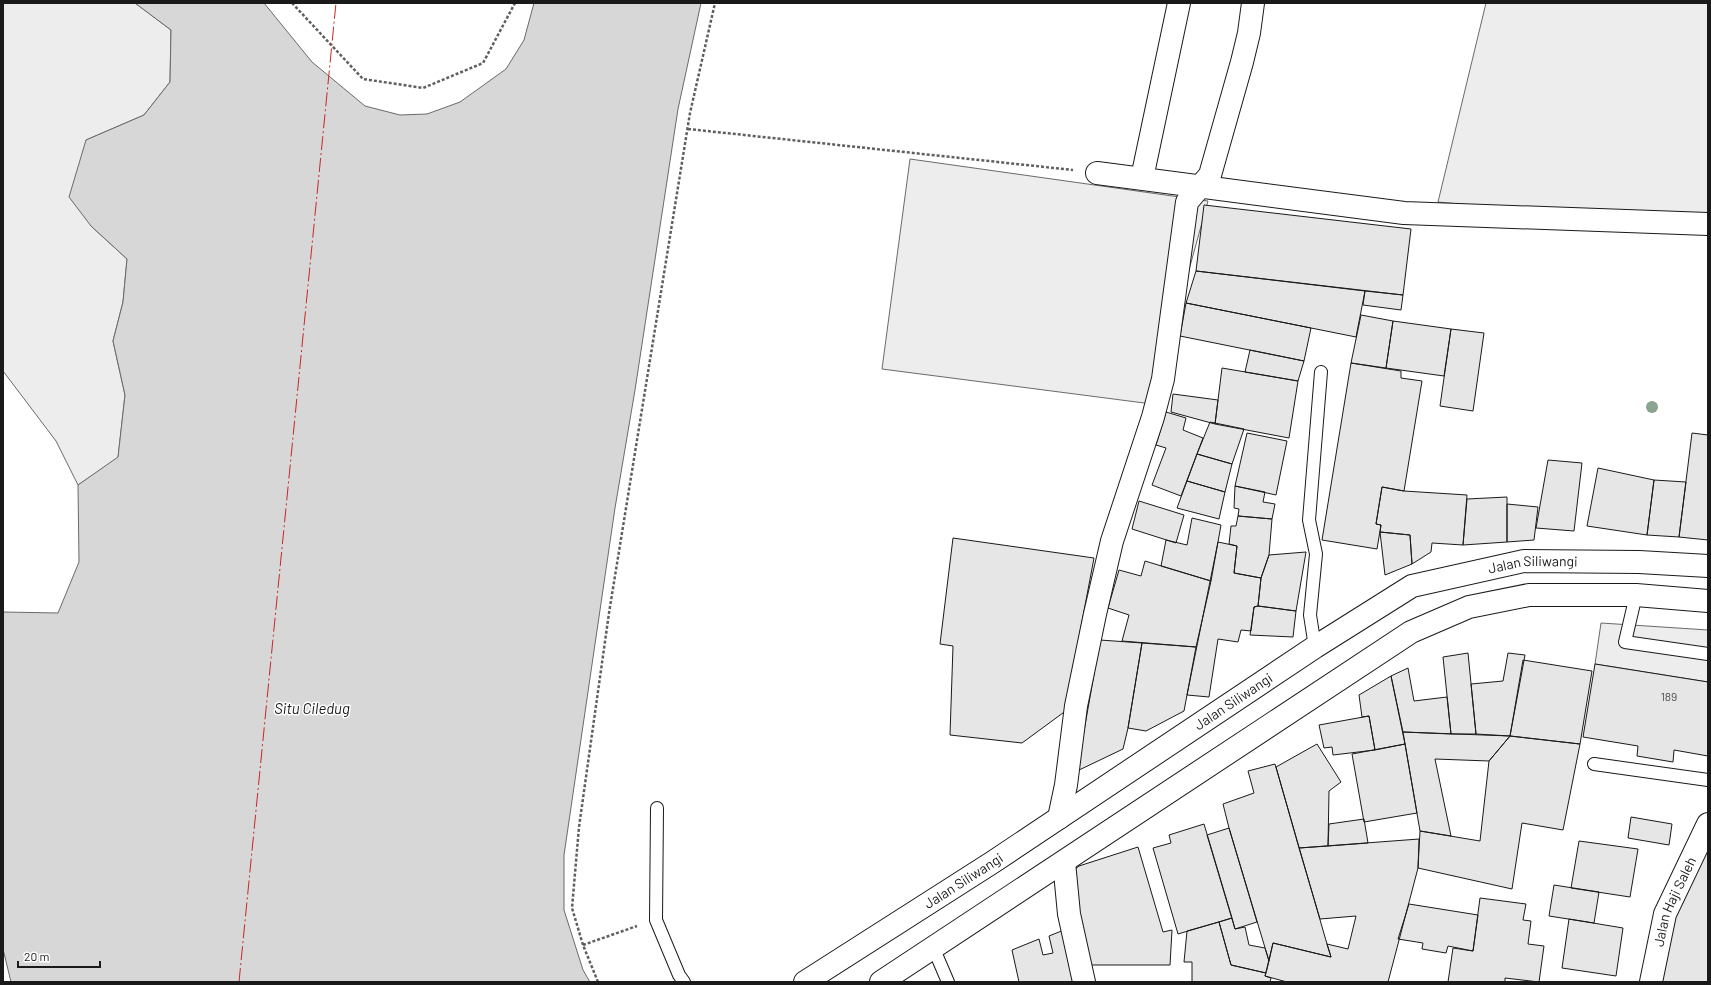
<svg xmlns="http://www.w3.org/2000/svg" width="1711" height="985" font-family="Barlow,sans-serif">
  <rect width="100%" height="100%" fill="#fff"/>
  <path fill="#ededed" stroke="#6a6a6a" d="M3 3H135L171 30 170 82 144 115 86 140 91 226 127 259 123 302 113 341 125 395 118 458 78 485 56 441 3 371Z
    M1486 3H1708V227L1438 202Z
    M910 159 1208 201 1152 404 882 369Z
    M1601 623 1708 630V682L1595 664Z"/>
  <path fill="#d7d7d7" stroke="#6a6a6a" d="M135 3H264L312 62 365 106 400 115 427 114 460 102 506 69 524 40 534 3H701L678 109 635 390 615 508 564 855V910L583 970 590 982H11L3 949V612L58 613 79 562 78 485 118 457 125 395 113 341 123 302 127 259 91 226 69 197 86 140 144 115 170 82 171 30Z"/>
  <path fill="#e6e6e6" stroke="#1a1a1a" d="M1204 205 1411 229 1403 295 1196 271Z
    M1196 271 1365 291 1356 337 1186 303Z
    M1365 291 1403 295 1401 310 1363 305Z
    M1186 303 1311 328 1304 361 1180 336Z
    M1361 315 1393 321 1386 368 1351 363Z
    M1393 321 1451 329 1444 376 1386 368Z
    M1451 329 1484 333 1473 411 1440 406Z
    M1250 350 1304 361 1298 381 1245 372Z
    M1351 363 1401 371V378L1422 381 1404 491 1382 487 1376 524 1381 525 1377 549 1322 540Z
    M1222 368 1298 381 1289 438 1215 424Z
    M1173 394 1218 400 1215 424 1171 412Z
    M1166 412 1186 418 1183 430 1203 438 1181 496 1152 485 1166 448 1156 445Z
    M1210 422 1244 429 1232 464 1197 454Z
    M1247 433 1287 441 1276 495 1235 486Z
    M1692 433 1708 435V540L1679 537Z
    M1197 454 1232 464 1225 492 1187 481Z
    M1548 460 1582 463 1574 531 1536 528Z
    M1598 468 1654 480 1647 535 1587 526Z
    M1654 480 1686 482 1679 537 1647 535Z
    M1187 481 1225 492 1219 519 1177 508Z
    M1235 486 1265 492 1263 502 1275 504 1272 519 1238 516 1239 509 1234 508Z
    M1382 487 1404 491 1467 495 1463 545 1432 543 1431 552 1412 564 1410 535 1380 532 1381 525 1376 524Z
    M1507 497V542L1463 545 1467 499Z
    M1139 501 1184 515 1176 543 1132 529Z
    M1507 504 1538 507 1534 540 1507 542Z
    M1238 516 1272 519 1269 555 1261 578 1234 573 1237 546 1229 544 1231 526H1236Z
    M1192 518 1221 525 1211 581 1161 566 1166 540 1187 545Z
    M1380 532 1410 535 1412 564 1385 575Z
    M953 538 1094 558 1077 648 1071 707 1022 743 950 735 953 646 940 644Z
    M1218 542 1237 546 1234 573 1261 578 1258 606 1254 607 1251 631 1241 630 1238 642 1218 639 1209 697 1187 695Z
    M1306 552 1296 611 1258 606 1261 578 1269 555Z
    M1145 561 1211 581 1196 647 1122 641 1129 615 1108 608 1119 570 1141 576Z
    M1258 606 1296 611 1293 637 1250 635 1254 607Z
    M1100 640 1142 643 1128 728 1123 749 1077 771Z
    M1142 643 1196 647 1184 711 1146 731 1128 728Z
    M1468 653 1476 734H1451L1443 657Z
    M1508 653 1525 655 1510 736 1476 734 1471 684 1503 681Z
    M1523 660 1592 671 1580 744 1510 736Z
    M1595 664 1708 682V756L1674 750 1673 762 1637 756 1638 746 1583 737Z
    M1408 668 1414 701 1447 697 1451 734 1403 732 1391 676Z
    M1391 676 1405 744 1375 750 1369 716 1362 717 1359 695Z
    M1369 716 1375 750 1333 755 1332 747 1324 748 1319 725Z
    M1403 732 1510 736 1489 761 1435 759 1451 836 1420 831Z
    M1510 736 1580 744 1563 830 1522 823 1512 889 1418 868 1420 831 1480 841 1489 761Z
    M1317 744 1341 782 1329 791 1328 846 1299 848 1276 767Z
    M1405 744 1417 813 1364 822 1352 754Z
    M1275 764 1327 944 1331 957 1273 943 1269 961 1229 828 1223 804 1254 793 1248 771Z
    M1631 817 1672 824 1669 845 1628 838Z
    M1364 819 1368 843 1328 846 1329 824Z
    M1204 824 1232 918 1178 934 1153 848 1171 843 1169 835Z
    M1229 828 1257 922 1235 929 1207 835Z
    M1419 839 1418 868 1388 982H1287L1265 976 1273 943 1331 957 1327 944 1348 949 1356 916 1320 919 1299 848Z
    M1579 841 1638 849 1630 897 1571 888Z
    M1138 847 1163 932 1172 930 1170 965H1086L1066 877 1079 866Z
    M1708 847V982H1662L1675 914Z
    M1554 885 1599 892 1594 923 1549 916Z
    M1480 898 1526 904 1523 920 1531 921 1528 944 1544 946 1539 982 1505 978V982H1448L1453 948 1473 951Z
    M1409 904 1478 915 1473 951 1448 946 1446 953 1422 949 1423 943 1398 939Z
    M1232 918 1235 929 1245 927 1249 945 1265 948 1269 961 1266 973 1231 965 1219 922Z
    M1569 919 1623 928 1616 976 1562 968Z
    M1219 922 1231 965 1266 973 1265 976 1271 978 1270 982H1192V962H1184L1187 931Z
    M1064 930 1076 982H1019L1012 950 1039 939 1043 955 1053 953 1049 936Z"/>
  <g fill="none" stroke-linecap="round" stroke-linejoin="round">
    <defs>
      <path id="lane" d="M1636 595 1625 642 1708 654
        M1315 647 1310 615 1316 554 1309 520 1321 372
        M1594 764 1708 780
        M657 808 656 920 679 975 684 982
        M933 947 948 982"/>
      <g id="street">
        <path d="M1097 173 1404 213 1708 224"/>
        <path d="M1142 178 1179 3"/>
        <path d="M1059 818 1066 785 1076 706 1095 614 1112 541 1153 417 1163 379 1187 202 1210 175 1242 62 1249 33 1253 3"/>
        <path d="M1064 862 1069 914 1084 982"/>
        <path id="s1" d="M1651 982 1665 914 1708 824"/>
      </g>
      <g id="primary">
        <path id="s2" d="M805 982 993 862 1315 647 1412 586 1524 561 1639 562 1708 566"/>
        <path d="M881 982 1411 632 1469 607 1529 595H1636L1708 601"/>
      </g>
    </defs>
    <use href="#lane" stroke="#1a1a1a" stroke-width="14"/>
    <use href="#street" stroke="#1a1a1a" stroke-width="24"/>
    <use href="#primary" stroke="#1a1a1a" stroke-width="24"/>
    <path stroke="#5f5f5f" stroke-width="2.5" stroke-dasharray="3 2" stroke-linecap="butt" d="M292 3 363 79 423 88 483 63 515 3
      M688 129 1073 170
      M583 945 637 926
      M598 982 583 945 572 908 579 827 609 613 690 113 715 3"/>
    <use href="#lane" stroke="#fff" stroke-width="12"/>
    <use href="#street" stroke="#fff" stroke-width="22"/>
    <use href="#primary" stroke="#fff" stroke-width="22"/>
    <path stroke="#c62828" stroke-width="1" stroke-dasharray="14 3 2 3" stroke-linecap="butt" d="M239 982 336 3"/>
  </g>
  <circle fill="#8aa48f" cx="1652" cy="407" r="6"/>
  <g text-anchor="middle" stroke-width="3" stroke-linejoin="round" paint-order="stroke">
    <g font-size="12" fill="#4d4d4d">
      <text x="1669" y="701">189</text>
    </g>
    <g font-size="14" fill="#1a1a1a" stroke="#fff">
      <text dy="5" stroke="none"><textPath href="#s2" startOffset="848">Jalan Siliwangi</textPath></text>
      <text dy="5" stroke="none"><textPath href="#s2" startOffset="512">Jalan Siliwangi</textPath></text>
      <text dy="5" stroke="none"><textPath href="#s2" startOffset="188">Jalan Siliwangi</textPath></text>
      <text dy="5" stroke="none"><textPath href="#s1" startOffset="84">Jalan Haji Saleh</textPath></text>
    </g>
    <g font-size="15" font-style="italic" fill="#1a1a1a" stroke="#fff">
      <text x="312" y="714">Situ Ciledug</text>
    </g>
  </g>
  <rect width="1711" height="985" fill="none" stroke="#1a1a1a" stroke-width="8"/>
  <path d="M18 961v6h82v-6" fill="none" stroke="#1a1a1a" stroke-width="2"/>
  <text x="24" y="961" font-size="12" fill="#1a1a1a" stroke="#ffffff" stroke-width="3" paint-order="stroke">20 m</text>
</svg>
